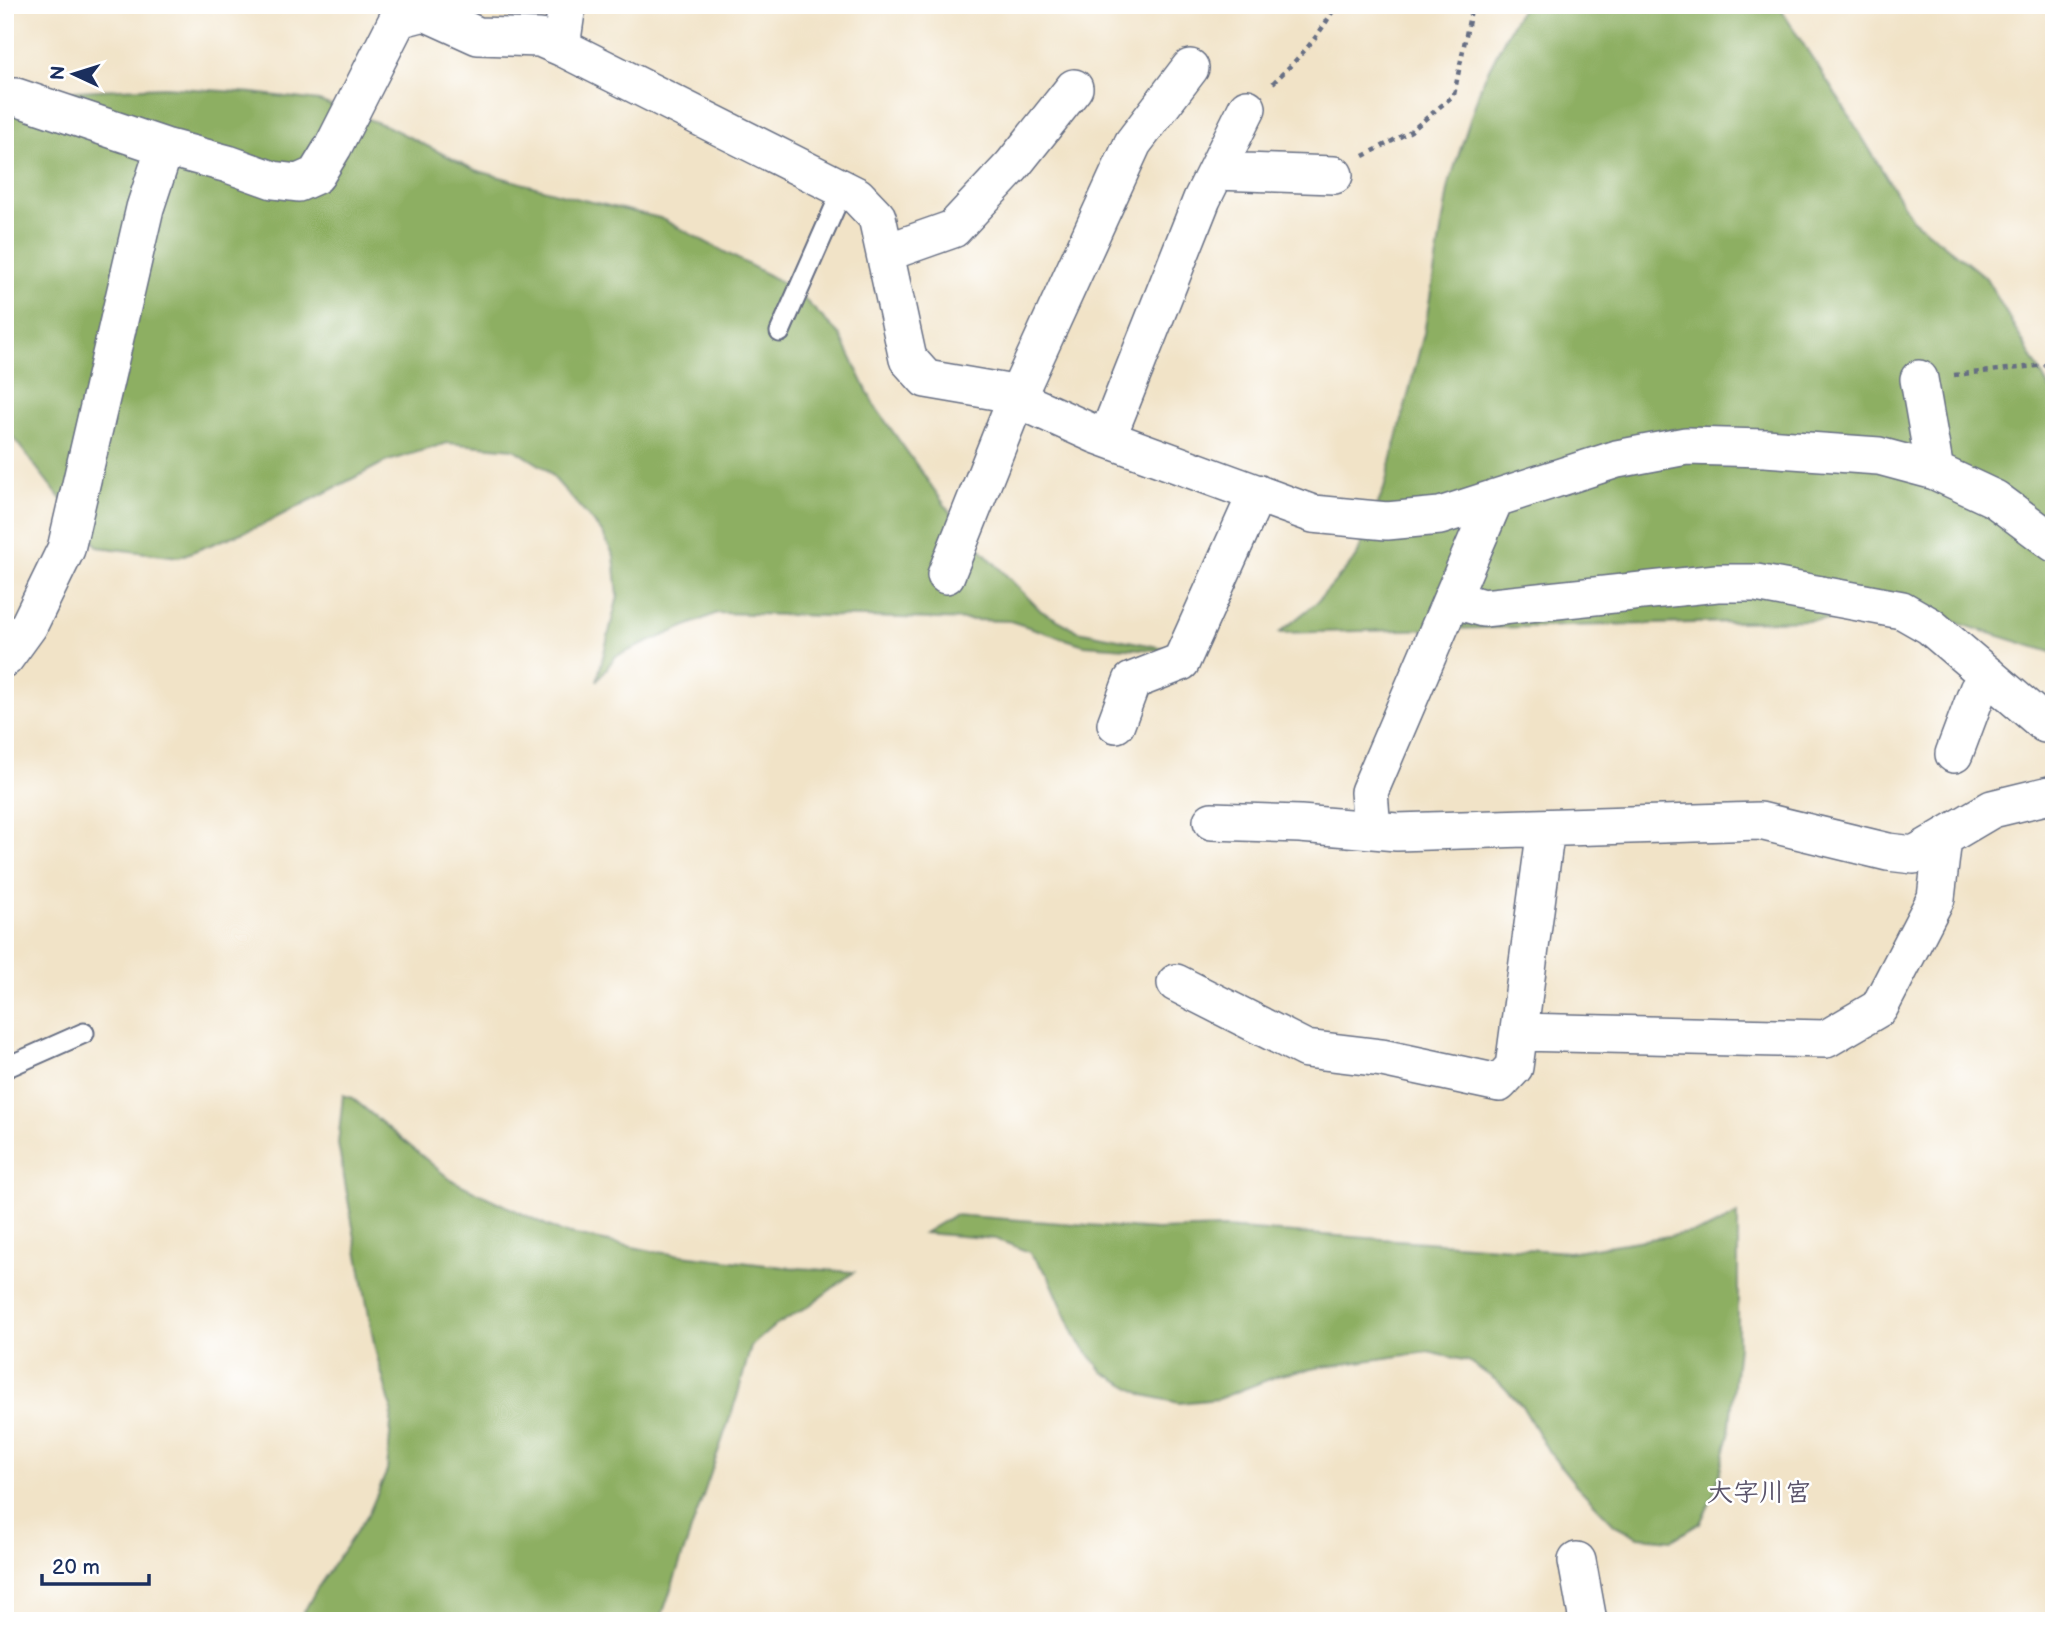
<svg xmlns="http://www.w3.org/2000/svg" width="2059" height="1626" font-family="'Balsamiq Sans','Klee One',sans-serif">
  <rect width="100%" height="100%" fill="#fff"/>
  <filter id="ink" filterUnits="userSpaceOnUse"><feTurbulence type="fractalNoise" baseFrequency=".0143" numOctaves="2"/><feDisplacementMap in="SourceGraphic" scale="14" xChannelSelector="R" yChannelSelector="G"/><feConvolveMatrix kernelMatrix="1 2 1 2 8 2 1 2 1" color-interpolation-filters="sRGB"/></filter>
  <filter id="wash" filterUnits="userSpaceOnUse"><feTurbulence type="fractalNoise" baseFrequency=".00686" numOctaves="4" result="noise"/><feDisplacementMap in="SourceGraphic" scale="28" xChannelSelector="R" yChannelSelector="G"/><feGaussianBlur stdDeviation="1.57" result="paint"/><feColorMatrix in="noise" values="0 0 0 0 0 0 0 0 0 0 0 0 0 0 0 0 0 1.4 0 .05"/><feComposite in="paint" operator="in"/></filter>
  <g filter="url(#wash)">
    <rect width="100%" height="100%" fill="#f1e3c7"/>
    <path fill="#8daf62" stroke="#546f60" stroke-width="2" d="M1525 5H1778L1840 101 1912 219 1986 278 2054 396V653L1938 617 1279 633 1316 603 1356 558 1384 489 1424 333 1449 184 1482 83 1514 20Z
      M164 87 253 93 319 101 387 126 475 170 575 198 660 218 793 288 840 335 874 405 964 532 1041 611 1078 631 1184 652 1084 645 1010 621 717 613 616 656 597 681 618 596 614 556 602 532 546 469 514 449 447 443 385 462 262 525 179 557 98 547 5 427V117L75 91Z
      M343 1095 352 1098 451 1180 561 1232 657 1252 784 1267 854 1272 810 1305 772 1328 751 1346 737 1397 660 1621H299L316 1590 369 1513 387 1471 392 1411 375 1349 338 1144Z
      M1738 1214V1346L1729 1434 1714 1495 1700 1523 1672 1540 1638 1537 1615 1525 1576 1485 1549 1452 1522 1406 1500 1383 1468 1361 1428 1352 1322 1367 1280 1375 1218 1399 1179 1403 1144 1395 1103 1372 1076 1338 1048 1275 1029 1252 996 1239 924 1233 954 1215 1156 1230 1224 1228 1569 1252 1706 1230Z"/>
  </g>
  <g filter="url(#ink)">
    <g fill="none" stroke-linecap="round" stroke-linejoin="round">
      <defs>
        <path id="service" d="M780 332 843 189
          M5 1068 84 1033"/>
        <path id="minor" d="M561 47 567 5
          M5 98 16 97 165 147 228 164 273 180 298 183 316 175 333 147 398 19 425 12 478 36 540 38 561 47 857 196 877 217 908 359 926 379 1002 392 1097 435 1313 514 1387 521 1440 516 1617 459 1686 446 1765 448 1879 456 1935 471 1995 499 2054 543
          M1216 171 1334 175
          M885 253 953 229 1012 166 1074 88
          M1919 379 1935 471
          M1107 438 1202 199 1247 108
          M946 575 1016 399 1133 143 1190 68
          M1452 599 1483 608 1717 583H1756L1902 610 1930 626 2045 724
          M5 658 29 625 66 549 145 208 165 147
          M1116 724 1132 681 1181 662 1257 493
          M1954 754 1978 690 1989 676
          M1212 821 1300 824 1397 832 1760 821 1888 852 1914 855 1992 809 2054 794
          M1372 830 1369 792 1495 498
          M1176 983 1306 1049 1382 1058 1499 1083 1514 1067 1546 828
          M1519 1032 1826 1039 1879 1008 1936 898 1943 838
          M1577 1561 1588 1621"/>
      </defs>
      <use href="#service" stroke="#666e83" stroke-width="23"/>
      <use href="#minor" stroke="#666e83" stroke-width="40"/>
      <path stroke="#666e83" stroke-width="4.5" stroke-dasharray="5 5" stroke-linecap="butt" d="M1273 83C1298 59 1320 36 1336 5
        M1364 156 1411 131 1454 95 1472 5
        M1954 375 2054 364"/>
      <use href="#service" stroke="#fff" stroke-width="19"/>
      <use href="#minor" stroke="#fff" stroke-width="37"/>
    </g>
  </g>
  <g text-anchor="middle" stroke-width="5" stroke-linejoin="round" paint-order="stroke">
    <g font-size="26" font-weight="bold" fill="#5a536a" stroke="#fff">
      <text x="1759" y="1501">大字川宮</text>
    </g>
  </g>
  <rect width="2059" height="1626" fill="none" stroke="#fff" stroke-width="28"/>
  <g transform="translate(74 74) rotate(274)" stroke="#ffffff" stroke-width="5" paint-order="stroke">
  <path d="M0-5L12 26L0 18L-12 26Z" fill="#1b2f5e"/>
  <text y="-10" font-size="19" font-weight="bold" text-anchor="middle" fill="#1b2f5e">N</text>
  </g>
  <path d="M42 1574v10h107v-10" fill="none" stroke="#1b2f5e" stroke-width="3.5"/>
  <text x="52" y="1574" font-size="21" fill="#1b2f5e" stroke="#ffffff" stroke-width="5" paint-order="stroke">20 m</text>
</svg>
